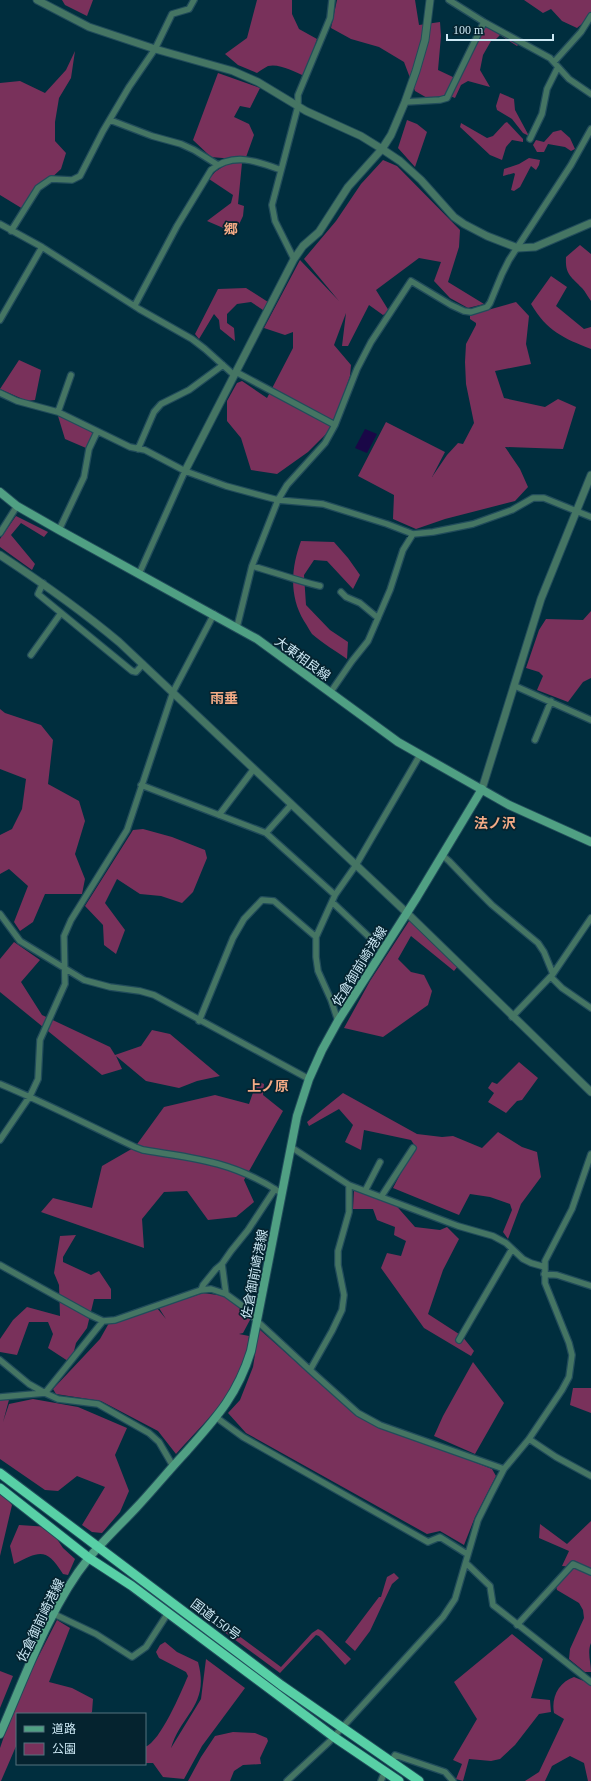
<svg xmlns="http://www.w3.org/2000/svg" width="591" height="1781" font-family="'Times New Roman','Noto Sans JP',serif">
  <rect width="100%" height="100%" fill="#002e3e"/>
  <path fill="#79315b" d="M62 0H93L87 16 65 5Z
    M257 0H292V14L299 29 317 39 305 76C295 72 279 63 268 66 264 68 260 71 257 73L238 65 225 54 247 38Z
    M337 0H415L419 25 440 22 441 36 438 70 455 78 445 97 429 99 415 91 404 62 379 47 351 39 331 28Z
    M524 0H591V16L577 28 562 21 551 9 543 13Z
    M489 27 516 40 519 44 517 46 500 35 495 40 491 41 483 55 480 70 490 87 468 81 461 85 455 98 450 96 481 34 485 28Z
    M75 51 71 78 59 98 55 122V141L66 153 61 169 33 195 23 209 0 195V83L20 81 45 93 66 70Z
    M218 73 260 88 250 108 240 106 234 117 249 124 254 135 245 160 211 157 193 140Z
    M500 93 514 99 515 110 529 136 523 133 512 119 497 110 496 106Z
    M407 120 417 124 427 132 415 167 398 148Z
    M507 122 523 139V142L512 140 506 147 502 160 490 155 460 127 461 123 487 138 493 136 505 123Z
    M561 130 570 138 575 149 571 151 565 147 548 144 544 152H537L533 145 536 140 544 142 553 132Z
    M529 158 540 160 539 165 536 170 531 166 520 187 514 191 511 190 515 174 514 173 503 176 504 169 519 164Z
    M383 160 397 166 460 230 459 247 448 282 484 304 468 308 450 298 434 281 441 262 419 258 376 290 389 311 383 315 369 305 348 346H342L346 313 334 345 351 365 350 376 337 414 327 433 308 452 277 474 251 470 241 438 227 421V401L237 383 242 381 267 398 293 348V332L285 335 264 328 300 260 339 301 304 259 336 221 361 184Z
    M231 161 242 163 238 204 244 206 243 216 235 233 207 221 231 203 233 195 209 179 215 172Z
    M580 245 591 254V301C588 297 585 291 582 288 571 276 565 275 566 257Z
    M551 276 567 287 556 306 584 329 591 327V349C563 338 547 331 531 304Z
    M246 288 268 302 263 310 251 302 237 304 227 314V323L234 328 235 341 220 329 219 320 214 314 199 339 195 334 218 289Z
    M516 302 529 316 526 344 531 364 495 371 504 398 545 407 558 399 576 407 563 449 505 447 520 469 528 487 515 501 445 519 416 529 393 519 394 495 358 476 386 422 445 452 432 477 447 455 458 443 463 444 474 423 466 384 465 362 466 344 476 325V323L470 319V315Z
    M19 360 41 370 35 400 27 401 0 389Z
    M58 416 76 422 94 434 86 448 65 439Z
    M16 516 48 532 44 537 21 523 11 535 35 564 32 570 0 547V539Z
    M301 541 334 542 348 558 360 575 353 589 327 561 314 560 304 575 306 605 330 630 348 642 347 659C336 651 322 643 312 634 309 630 307 625 304 621 289 596 291 568 301 541Z
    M591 611V678L583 682 568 702 537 690 543 676 539 672 526 668 539 630 546 619 583 620Z
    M0 709 5 713 41 725 53 740 48 784 79 801 85 821 75 854 85 879 82 894H45L33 922 20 931 14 922 28 886 9 869 0 874V835L12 829 22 809 26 779 0 769Z
    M143 829 172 837 205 850 207 858 193 892 182 903 161 896 140 894 117 879 105 903 125 930 116 954 104 945 103 925 85 906 133 830Z
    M411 918 458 966 454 971 411 936 398 959 411 972 424 975 432 991 428 1005 383 1037 344 1028 370 981Z
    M14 942 40 960 21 982 42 1015 110 1047 115 1055 141 1046 152 1030 170 1034 220 1076 197 1081 179 1088 146 1081 116 1056 122 1069 102 1075 0 992V959Z
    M519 1062 538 1078 522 1100 517 1101 506 1113 488 1102 494 1093 488 1088 492 1082 497 1084Z
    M257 1081 264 1084 263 1095 283 1111 244 1180 254 1202 236 1217 208 1220 187 1191 164 1192 142 1219 144 1248 41 1212 53 1198 92 1208 102 1166 135 1147 164 1107 215 1095 249 1104Z
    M343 1093 417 1134 442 1137 453 1136 482 1148 498 1132 522 1147 537 1152 541 1177 521 1204 508 1239 503 1232 512 1210 510 1204 490 1197 470 1194 459 1215 393 1188 415 1146 411 1140 364 1130 361 1150 345 1142 353 1125 339 1109 309 1126 307 1122Z
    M354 1189 393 1202 415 1227 440 1230 447 1227 459 1239 443 1270 428 1314 462 1336 474 1351 471 1356 424 1328 381 1268 387 1253 401 1256 406 1241 394 1235 395 1227 377 1220 373 1209H353Z
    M76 1235 63 1257V1262L91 1275 99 1271 111 1289V1299H94L87 1328 76 1343 71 1363 48 1348 53 1334 48 1322H29L17 1355 0 1352V1339L13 1320 27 1307 60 1316 59 1285 54 1273 60 1236Z
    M203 1293 225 1296 251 1318 243 1333 239 1334 249 1336C247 1348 246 1361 241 1372 229 1400 197 1430 176 1454L158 1431 101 1401 56 1394 53 1389 100 1339 109 1323 157 1308 166 1319 159 1308Z
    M259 1329 358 1417 492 1469 496 1476 475 1517 464 1545 440 1531 427 1534 246 1433 228 1413 240 1400 253 1367Z
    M473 1362 504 1403 475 1454 434 1436 443 1416Z
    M573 1388H591V1413L570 1405Z
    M10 1396 3 1422 9 1404 33 1399 78 1407 127 1428 115 1455 129 1491 120 1512 102 1533 92 1532 82 1525 105 1487 77 1476 58 1491 45 1490 0 1459V1397Z
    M0 1490 12 1505 0 1556Z
    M591 1521V1643C587 1652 591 1663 591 1672H585L569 1659 570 1649 584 1618 583 1610 579 1603 557 1590 556 1586 571 1569 576 1567 562 1566 569 1551 539 1538 540 1524 567 1544Z
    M19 1525 49 1527 63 1548 75 1559 68 1575 63 1574C46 1547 40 1551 14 1564L10 1546Z
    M394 1573 399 1578 392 1584 370 1631 355 1651 345 1642 379 1597H381L387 1577Z
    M57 1620 70 1628 49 1682 72 1688 93 1699 92 1712 90 1714H17V1744L1 1781H0V1748L10 1719 30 1673Z
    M227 1627 281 1667 312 1633 318 1629 322 1631 351 1659 345 1665 319 1636 316 1635 280 1673 223 1631Z
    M512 1634 543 1659 531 1698 550 1700 551 1712 539 1714 515 1745 500 1759 491 1761 469 1759 463 1781 456 1779 462 1764 453 1760 477 1719 454 1682Z
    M165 1642 177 1652 198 1662C210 1705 181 1714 171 1748L201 1699 206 1659 245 1688 202 1746 184 1779 163 1777 153 1763H145V1747C161 1741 181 1692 188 1676L186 1672 159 1658 156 1652 160 1645Z
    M0 1671 13 1676 0 1708Z
    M574 1677 591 1684V1781H588L584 1763 570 1756 552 1766 545 1781H525L539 1772 564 1719 554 1713C551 1697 559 1682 574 1677Z
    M233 1732 255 1733 267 1738 268 1741 260 1758 261 1764 243 1765 234 1771 230 1781H188L201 1757 215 1736Z"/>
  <path fill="#1a0747" d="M365 429 377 434 367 453 355 448Z"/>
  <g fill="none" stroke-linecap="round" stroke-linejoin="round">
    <defs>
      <path id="minor" d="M449 0 484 22 550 58 569 79 591 94
        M554 62 581 32 591 16
        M405 102 440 100 447 98 484 22
        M110 120 152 136 181 144 194 150 218 165
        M530 139 542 114 547 89 558 67
        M0 224 42 247 139 309 192 339 205 349 234 375
        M11 231 38 188 51 179 72 180 80 176 103 131 129 87 155 49 172 14 189 9 194 0
        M294 259 275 221 272 205 298 106V95L330 18 332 0
        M135 305 177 226 211 170C233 152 257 161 281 170
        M0 320 42 247
        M236 372 335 425
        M0 393 17 401 58 412 130 447 145 450 185 471 226 486 278 500 323 504 387 524 413 534 433 532 473 524 512 510 533 498H544L591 517
        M58 412 71 375
        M138 449 154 412 161 404 189 390 223 365
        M59 530 84 477 89 449 97 432
        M0 533 17 506
        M252 566C275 572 297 581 320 586
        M139 574 185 471
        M43 583 38 594 132 671 136 672 143 664
        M341 592 346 597 360 603 378 618
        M237 627 252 566 278 500 287 485 325 443 335 425 357 369 371 342 411 281 451 305 464 311 471 312 487 307 490 303 502 274 509 260 571 165 591 129
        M31 655 61 613
        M515 686 591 720
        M330 693 352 661 368 641 390 590 403 550 413 534
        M535 740 551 701
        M141 785 266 833 335 895
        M219 815 253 770
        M266 833 291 805
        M442 855 449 861 473 886 492 905 538 943 544 952 553 974
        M332 902 383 950
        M0 914 20 941 84 980 110 987 140 991 154 995 309 1079
        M551 977 562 988 591 1008
        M512 1017 553 974 591 918
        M199 1021 233 938 244 919 262 900 274 901 316 937
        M338 1021 331 1000 318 971 316 957V937L335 895 356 865 420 755
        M0 1084C46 1103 90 1126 135 1147L143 1150C195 1158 233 1162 278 1191
        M0 1140 30 1096 38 1079 40 1040 65 984 64 936 71 920 127 830 173 692 214 614
        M291 1147 349 1185 458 1226 493 1236 506 1243 523 1259 531 1263 545 1267
        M365 1191 380 1162
        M381 1197 413 1148
        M222 1264 226 1294 244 1307 257 1321 310 1370 358 1413 380 1425 504 1469
        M0 1265 90 1315 103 1321 115 1320 201 1290 203 1285 216 1269 222 1264 231 1251 248 1230 275 1189
        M544 1274 557 1275 591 1286
        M201 1290 211 1289 226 1294
        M459 1340 512 1249
        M0 1360 29 1384 45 1393 58 1399 98 1404 149 1433 159 1442 173 1466
        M310 1370 332 1331 342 1310 344 1295 338 1265V1251L349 1212V1185
        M0 1397 45 1393 103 1321
        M217 1418 243 1437 428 1542 440 1537 467 1554
        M529 1439 556 1457 591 1476
        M466 1563 490 1586 493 1605 591 1682
        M54 1614 96 1634 132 1657 146 1647 168 1613
        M517 1625 573 1564 591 1572
        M391 1762 395 1755 445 1772 453 1781
        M287 1781 329 1742 443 1617 455 1599 478 1520 491 1494 504 1469 529 1439 562 1390 569 1377 572 1355 569 1343 545 1283V1261L572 1209 591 1154
        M381 1781 385 1771"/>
      <path id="tertiary" d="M37 0 89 27 155 49 233 71 258 82 306 111 361 136 382 149 400 161 421 180 454 217 464 224 487 236 518 248 535 247 591 223
        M185 471 294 259 303 246 319 232 348 187 382 149 391 135 405 102 416 71 425 40 430 0
        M0 555C41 582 81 610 119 642L407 913 591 1092
        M482 789 541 599 591 475"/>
      <path id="secondary" d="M0 492 17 506 59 530 257 639 398 742 509 805 591 842
        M0 1734C25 1677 50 1606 88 1559 103 1541 120 1525 136 1508 153 1490 169 1470 186 1452 216 1418 237 1396 251 1351L297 1116 309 1079 322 1050 338 1021 417 897 482 789"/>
      <path id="trunk" d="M0 1473 281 1685 419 1781
        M0 1488 89 1558 132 1586 334 1737 399 1781"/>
    </defs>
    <use href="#minor" stroke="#214c5b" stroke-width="8"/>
    <use href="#tertiary" stroke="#214c5b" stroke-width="9"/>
    <use href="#secondary" stroke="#214c5b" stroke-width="10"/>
    <use href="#trunk" stroke="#214c5b" stroke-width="11"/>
    <use href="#minor" stroke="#457563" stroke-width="5.5"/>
    <use href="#tertiary" stroke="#457563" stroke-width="7"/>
    <use href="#secondary" stroke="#50a083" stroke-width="8"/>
    <use href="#trunk" stroke="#58d0a6" stroke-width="9"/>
  </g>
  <g text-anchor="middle" stroke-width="3.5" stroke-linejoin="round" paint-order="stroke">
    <g font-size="13" fill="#cce8f4" stroke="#05232f">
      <text transform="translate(303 658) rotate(36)" y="5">大東相良線</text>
      <text transform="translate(359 966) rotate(-58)" y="5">佐倉御前崎港線</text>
      <text transform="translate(254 1274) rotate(-79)" y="5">佐倉御前崎港線</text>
      <text transform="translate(216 1619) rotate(37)" y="5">国道150号</text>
      <text transform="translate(40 1620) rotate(-64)" y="5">佐倉御前崎港線</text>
    </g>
    <g font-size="14" font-weight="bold" fill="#f4ab86" stroke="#05232f">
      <text x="231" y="234">郷</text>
      <text x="224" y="703">雨垂</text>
      <text x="495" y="828">法ノ沢</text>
      <text x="268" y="1091">上ノ原</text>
    </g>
  </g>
  <rect x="16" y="1713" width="130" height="52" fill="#05232f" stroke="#55727e"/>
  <rect x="24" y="1726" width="20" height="6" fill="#50a083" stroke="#55727e"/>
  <text x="52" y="1733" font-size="12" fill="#cce8f4">道路</text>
  <rect x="24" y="1743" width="20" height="12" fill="#79315b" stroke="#55727e"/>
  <text x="52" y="1753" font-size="12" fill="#cce8f4">公園</text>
  <path d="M447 34v6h106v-6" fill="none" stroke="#cce8f4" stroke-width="2"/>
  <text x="453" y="34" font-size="12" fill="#cce8f4" stroke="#05232f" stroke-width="3" paint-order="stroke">100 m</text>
</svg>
